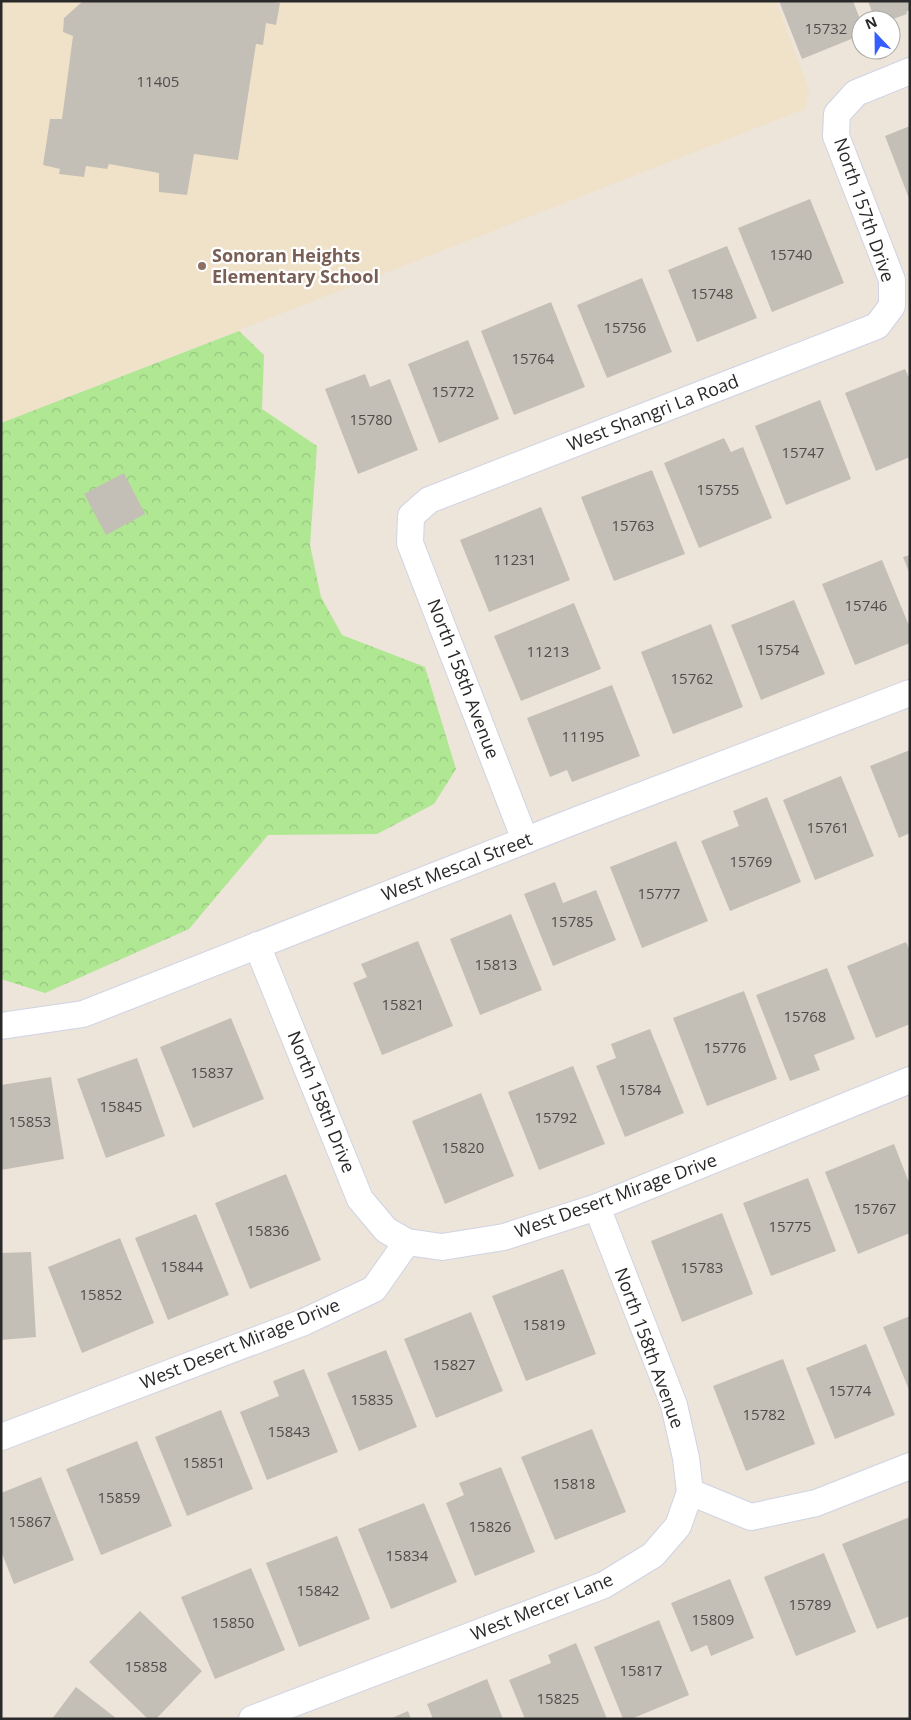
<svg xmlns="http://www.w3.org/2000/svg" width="911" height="1720" font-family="'Open Sans',sans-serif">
  <defs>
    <pattern id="forest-crowns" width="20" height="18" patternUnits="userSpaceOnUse" patternTransform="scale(1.25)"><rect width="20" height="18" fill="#b0e793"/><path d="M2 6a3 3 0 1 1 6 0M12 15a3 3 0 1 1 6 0" fill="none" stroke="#97c67f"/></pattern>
  </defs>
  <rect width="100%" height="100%" fill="#ede4da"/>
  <path fill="#f0e2c8" d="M1 1H776L809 90 805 109 1 423Z"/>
  <path fill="url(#forest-crowns)" d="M239 331 264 355 262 409 317 446 310 545 321 597 342 635 425 667 456 769 434 804 377 834 268 835 189 929 45 993 1 979V423Z"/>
  <path fill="#c4bfb6" d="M83 1H268L280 3 276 25 266 23 263 45 256 44 238 160 194 154 187 195 159 192V173L109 164 107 169 86 166 84 177 59 174 60 169 43 165 50 119H62L73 36 63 32 64 18Z
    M779 1H853L861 22V35L802 59Z
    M868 1H910V10L906 12 907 14 890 20H875Z
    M910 126V201L885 136Z
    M810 199 844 283 772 312 738 228Z
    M727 246 757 318 697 342 668 270Z
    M642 278 672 352 607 378 577 305Z
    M551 302 585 387 514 415 481 331Z
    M468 340 499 419 439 443 408 364Z
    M905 369 910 380V457L876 471 845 393Z
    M365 374 370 387 390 379 418 450 358 474 325 389Z
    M820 400 851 479 786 505 755 426Z
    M724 438 731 452 743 447 772 518 699 548 664 463Z
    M652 470 685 554 614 581 581 497Z
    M124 473 145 514 106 535 84 494Z
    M541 507 570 580 489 612 460 540Z
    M910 555V574L903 557Z
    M882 560 910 628V643L855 665 822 584Z
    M794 600 825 674 761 700 731 625Z
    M574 603 601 669 521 701 494 636Z
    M711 624 743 707 673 734 641 652Z
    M612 685 640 756 572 782 567 770 550 777 527 718Z
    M910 750V833L899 838 870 766Z
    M841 776 874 856 815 880 783 800Z
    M767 797 801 882 730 911 701 841 739 826 733 811Z
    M676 841 708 921 642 948 610 867Z
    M555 882 563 903 596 890 616 940 553 966 524 894Z
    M511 914 542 990 480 1015 450 939Z
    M418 941 453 1026 382 1055 353 983 367 977 361 964Z
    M906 942 910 951V1024L876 1038 847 966Z
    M827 968 855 1039 814 1055 820 1070 790 1081 756 995Z
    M744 991 777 1079 707 1106 673 1018Z
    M231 1018 264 1099 193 1128 160 1047Z
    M650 1029 684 1113 625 1137 596 1066 616 1058 611 1044Z
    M137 1058 165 1136 106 1158 77 1079Z
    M573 1066 605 1144 539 1170 508 1092Z
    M51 1077 64 1159 1 1170V1085Z
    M481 1093 514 1176 445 1204 412 1121Z
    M894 1144 910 1185V1233L858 1254 825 1172Z
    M286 1174 321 1260 250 1289 215 1203Z
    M808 1178 836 1251 771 1276 743 1203Z
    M722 1213 753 1294 682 1322 651 1241Z
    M196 1214 229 1295 168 1320 135 1238Z
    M120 1238 154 1323 82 1353 48 1267Z
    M31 1252 36 1337 1 1340V1253Z
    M563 1269 596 1354 526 1381 492 1296Z
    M471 1312 503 1391 436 1418 404 1339Z
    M910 1316V1392L883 1327Z
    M866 1344 895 1415 835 1439 806 1368Z
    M386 1350 417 1427 359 1451 327 1373Z
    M783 1359 815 1444 746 1471 713 1386Z
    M304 1369 338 1452 267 1480 240 1412 279 1396 273 1381Z
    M221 1410 253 1489 187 1516 155 1437Z
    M592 1429 626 1512 555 1540 521 1457Z
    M137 1441 172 1526 101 1555 66 1469Z
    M501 1467 535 1552 475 1576 446 1503 464 1495 459 1483Z
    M41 1477 74 1560 14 1584 1 1551V1493Z
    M424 1503 457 1582 391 1609 358 1529Z
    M910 1517V1616L877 1629 842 1544Z
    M337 1536 370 1619 299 1647 266 1563Z
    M824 1553 856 1632 796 1656 764 1577Z
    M251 1568 285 1650 215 1679 181 1597Z
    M730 1579 754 1638 711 1656 707 1645 691 1652 671 1603Z
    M140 1611 202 1671 156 1719H148L89 1662Z
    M659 1620 689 1695 631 1719H623L594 1647Z
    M576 1643 607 1719H525L509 1680 551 1663 548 1655Z
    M487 1679 503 1719H433L427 1704Z
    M76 1687 117 1719H52Z
    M408 1711 411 1719H390Z"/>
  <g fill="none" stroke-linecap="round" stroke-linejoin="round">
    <defs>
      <path id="minor" d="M525 840 410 543 411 516 429 500 877 326 892 306V280L836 136 837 114 856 93 910 71
        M257 945 360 1199 386 1230 407 1242 442 1247 504 1237 597 1207 910 1080
        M1 1026 83 1014 577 820 910 693
        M1 1437 304 1322 374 1289 407 1242
        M690 1492 751 1517 816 1503 910 1466
        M252 1719 604 1585 653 1555 678 1526 690 1492 686 1458 674 1405 597 1207"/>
    </defs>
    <use href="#minor" stroke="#cfd3e4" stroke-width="28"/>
    <use href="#minor" stroke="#fff" stroke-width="26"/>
  </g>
  <circle fill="#8d6e63" stroke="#fff" stroke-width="2" cx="202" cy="266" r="5"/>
  <g text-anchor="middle" stroke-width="4.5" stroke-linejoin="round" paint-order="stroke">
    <g font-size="15" fill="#504e4c">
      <text x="826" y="34">15732</text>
      <text x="158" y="87">11405</text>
      <text x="791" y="260">15740</text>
      <text x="712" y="299">15748</text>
      <text x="625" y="333">15756</text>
      <text x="533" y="364">15764</text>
      <text x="453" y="397">15772</text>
      <text x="371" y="425">15780</text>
      <text x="803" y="458">15747</text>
      <text x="718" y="495">15755</text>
      <text x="633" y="531">15763</text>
      <text x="515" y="565">11231</text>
      <text x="866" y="611">15746</text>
      <text x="778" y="655">15754</text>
      <text x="548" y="657">11213</text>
      <text x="692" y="684">15762</text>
      <text x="583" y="742">11195</text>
      <text x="828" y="833">15761</text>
      <text x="751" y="867">15769</text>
      <text x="659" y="899">15777</text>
      <text x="572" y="927">15785</text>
      <text x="496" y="970">15813</text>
      <text x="403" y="1010">15821</text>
      <text x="805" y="1022">15768</text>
      <text x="725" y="1053">15776</text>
      <text x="212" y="1078">15837</text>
      <text x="640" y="1095">15784</text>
      <text x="121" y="1112">15845</text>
      <text x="556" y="1123">15792</text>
      <text x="30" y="1127">15853</text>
      <text x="463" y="1153">15820</text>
      <text x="875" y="1214">15767</text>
      <text x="790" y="1232">15775</text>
      <text x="268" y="1236">15836</text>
      <text x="182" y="1272">15844</text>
      <text x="702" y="1273">15783</text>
      <text x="101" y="1300">15852</text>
      <text x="544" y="1330">15819</text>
      <text x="454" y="1370">15827</text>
      <text x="850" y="1396">15774</text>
      <text x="372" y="1405">15835</text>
      <text x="764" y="1420">15782</text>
      <text x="289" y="1437">15843</text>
      <text x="204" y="1468">15851</text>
      <text x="574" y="1489">15818</text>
      <text x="119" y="1503">15859</text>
      <text x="30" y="1527">15867</text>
      <text x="490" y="1532">15826</text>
      <text x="407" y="1561">15834</text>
      <text x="318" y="1596">15842</text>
      <text x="810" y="1610">15789</text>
      <text x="713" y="1625">15809</text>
      <text x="233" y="1628">15850</text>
      <text x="146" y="1672">15858</text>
      <text x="641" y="1676">15817</text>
      <text x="558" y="1704">15825</text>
    </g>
    <g font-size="18" fill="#292929" stroke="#fff">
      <text transform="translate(864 210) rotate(71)" y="6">North 157th Drive</text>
      <text transform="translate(653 413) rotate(-21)" y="6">West Shangri La Road</text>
      <text transform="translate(463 679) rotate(69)" y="6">North 158th Avenue</text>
      <text transform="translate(457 867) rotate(-21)" y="6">West Mescal Street</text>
      <text transform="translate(321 1102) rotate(68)" y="6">North 158th Drive</text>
      <text transform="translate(616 1196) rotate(-20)" y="6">West Desert Mirage Drive</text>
      <text transform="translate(240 1344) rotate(-22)" y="6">West Desert Mirage Drive</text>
      <text transform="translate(649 1348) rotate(70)" y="6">North 158th Avenue</text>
      <text transform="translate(542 1607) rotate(-22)" y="6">West Mercer Lane</text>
    </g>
    <g font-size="18" font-weight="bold" fill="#785e54" stroke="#fff" text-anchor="start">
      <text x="212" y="262">Sonoran Heights<tspan x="212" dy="21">Elementary School</tspan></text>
    </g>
  </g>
  <rect width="911" height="1720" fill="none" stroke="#292929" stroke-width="5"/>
  <g transform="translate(876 35) rotate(338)"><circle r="24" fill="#ffffff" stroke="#a9a9a9"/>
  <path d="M0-4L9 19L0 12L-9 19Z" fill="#355dff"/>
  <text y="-8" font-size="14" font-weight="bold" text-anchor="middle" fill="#292929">N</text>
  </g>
</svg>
